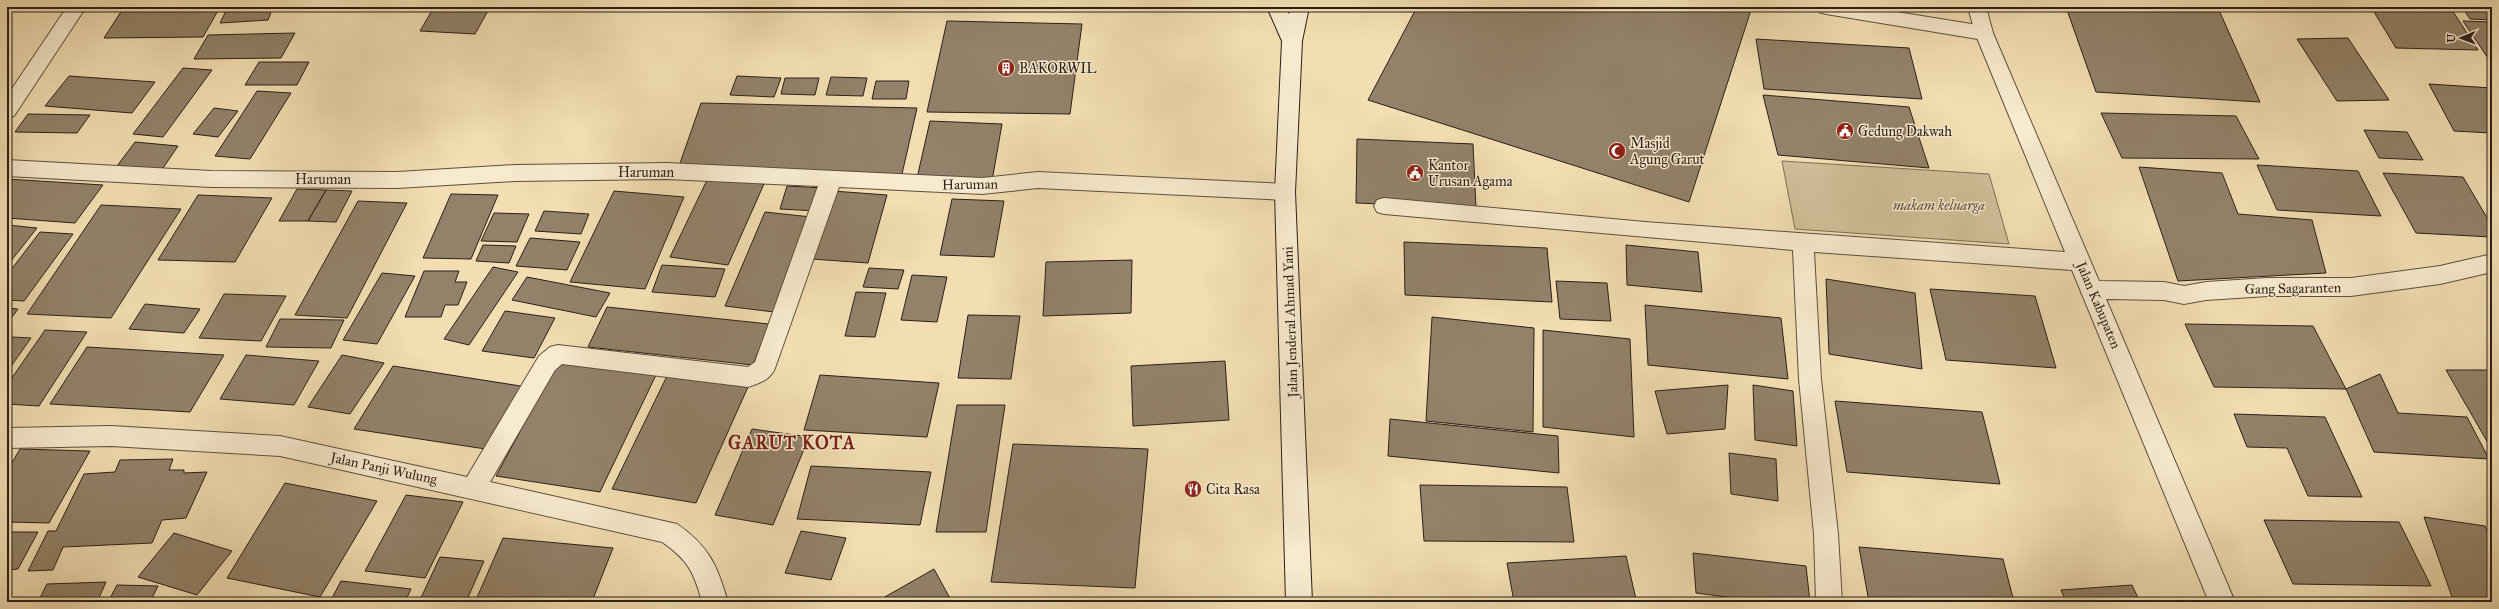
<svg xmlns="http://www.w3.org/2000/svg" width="2499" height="609" font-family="'IM FELL Great Primer',serif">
  <rect width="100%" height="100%" fill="#f2deb2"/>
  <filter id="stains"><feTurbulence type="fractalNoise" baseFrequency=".005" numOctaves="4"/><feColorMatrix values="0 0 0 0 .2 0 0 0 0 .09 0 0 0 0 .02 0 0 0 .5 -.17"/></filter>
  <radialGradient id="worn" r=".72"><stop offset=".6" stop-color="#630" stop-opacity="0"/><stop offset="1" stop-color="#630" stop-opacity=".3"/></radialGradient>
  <path fill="#d0be98" stroke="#7d6e59" d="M1782 161 1989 174 2009 244 1795 229Z"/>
  <path fill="#928269" stroke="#2a1f1a" d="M124 7H220L203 37 104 38Z
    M228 7H273L268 20 220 23Z
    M434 7H490L475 34 420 31Z
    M1417 7H1752L1689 202 1368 100Z
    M2066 7 2218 8 2260 102 2096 92Z
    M2371 7H2450L2478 50 2396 48Z
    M2462 7H2492V20L2470 19Z
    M947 21 1082 24 1070 114 927 112Z
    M2463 21 2492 22V64Z
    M295 33 281 58 194 59 208 35Z
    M2348 38 2389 100 2337 101 2297 39Z
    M1756 39 1909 48 1922 99 1764 89Z
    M259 62H309L297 85H245Z
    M183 68 212 70 163 137 133 134Z
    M69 76 155 82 132 113 45 106Z
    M737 76 781 78 774 97 730 95Z
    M831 77 867 78 863 96 826 95Z
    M785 78H819L815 95 781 94Z
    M876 81H909L906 99H872Z
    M2429 84 2492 88V133L2454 131Z
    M257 91 291 93 250 159 215 156Z
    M1763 95 1909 107 1929 168 1778 155Z
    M701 103 917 108 902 174 678 169Z
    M214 108 238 111 218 137 193 134Z
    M2101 113 2236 116 2259 159 2122 158Z
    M28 114 90 115 77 133 15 132Z
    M930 121 1002 124 992 181 917 178Z
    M2364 130 2407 132 2423 160 2379 158Z
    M1357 139 1473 144 1476 208 1356 203Z
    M135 142 178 146 159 174 114 170Z
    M2257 165 2358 171 2381 216 2277 210Z
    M2139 167 2222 173 2238 214 2312 220 2326 273 2178 281Z
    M2383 173 2463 177 2492 226V237L2416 233Z
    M708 178 764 184 728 265 670 257Z
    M7 179 103 185 75 223 7 218Z
    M787 186 824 188 817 211 780 209Z
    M297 189 326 190 308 221H279Z
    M326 190 352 191 336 222 308 221Z
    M614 191 684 197 645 289 570 282Z
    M833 191 887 195 868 263 812 259Z
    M451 194 498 195 471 259 423 258Z
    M198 195 272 198 235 262 158 260Z
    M952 199 1004 201 994 257 940 255Z
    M358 201 407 203 347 318 295 315Z
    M101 205 181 209 111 318 27 314Z
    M544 211 589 214 581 234 535 231Z
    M765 212 811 217 774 312 725 306Z
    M494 213 529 214 517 242 481 241Z
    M7 225 37 228 7 266Z
    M40 232 73 234 24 301 7 300V275Z
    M530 238 580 242 567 270 516 266Z
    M1404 242 1547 248 1552 302 1405 295Z
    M483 245 516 246 509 263 476 261Z
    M1626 245 1698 252 1702 292 1627 285Z
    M1132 260 1131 313 1043 316 1046 262Z
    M662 265 725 269 715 297 652 292Z
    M493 267 518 272 469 345 444 339Z
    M869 268 904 270 898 289 863 287Z
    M424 271H459L455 282H467L458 305H445L441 317H405Z
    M382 273 415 276 377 344 343 340Z
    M912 275 947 277 937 322 901 320Z
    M527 277 610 293 596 317 512 300Z
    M1826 279 1915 293 1922 369 1829 354Z
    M1556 281 1607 283 1611 321 1560 319Z
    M1930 289 2035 296 2056 368 1946 360Z
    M856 292 886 293 875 337 845 336Z
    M224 294 286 296 261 341 199 338Z
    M145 304 200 309 184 333 129 329Z
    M1645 305 1781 318 1788 379 1648 365Z
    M607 307 769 324 753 365 588 347Z
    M7 308 18 309 7 324Z
    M505 311 555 318 534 358 482 351Z
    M968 315 1020 316 1011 379 958 378Z
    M1432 317 1534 328 1533 432 1426 421Z
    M280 319 344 320 331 348 266 347Z
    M2185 324 2313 326 2346 389 2214 387Z
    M45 330 87 332 39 406 7 404V385Z
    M1543 330 1630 339 1634 437 1543 427Z
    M12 337 31 338 7 372V343Z
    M87 347 224 355 190 412 50 404Z
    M246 355 319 361 294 405 220 399Z
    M342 355 384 363 350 414 308 407Z
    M558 361 656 375 600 492 496 476Z
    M1225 361 1229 420 1133 426 1131 366Z
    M393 366 527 387 492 450 354 429Z
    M2446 370H2492V450Z
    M668 374 748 387 696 503 612 489Z
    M2380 374 2398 413 2467 417 2489 459 2374 452 2346 389Z
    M820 375 939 383 927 437 804 430Z
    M1728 385 1725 429 1667 434 1655 391Z
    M1753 385 1793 391 1797 446 1755 440Z
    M1835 401 1982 412 2000 484 1847 472Z
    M957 405H1005L986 532H936Z
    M2234 414 2325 417 2362 497 2308 496 2287 448 2247 447Z
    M1390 419 1558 436 1559 473 1388 456Z
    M752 429 809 437 773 525 715 515Z
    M1013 444 1148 449 1135 588 991 582Z
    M20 449 90 451 49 523 7 522V471Z
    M1729 453 1776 459 1778 501 1731 494Z
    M173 459 169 470H184V473L207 472 186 518 162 520 152 543 63 547 53 570 28 571 48 531H56L84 474 115 472 120 460Z
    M811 466 931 472 920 525 797 519Z
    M285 483 377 501 320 597 227 578Z
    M1420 485 1567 487 1574 542 1424 541Z
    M406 495 463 502 425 578 365 571Z
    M2424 517 2485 526 2492 545V602L2452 597Z
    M2264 520 2399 522 2431 586 2293 584Z
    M801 531 846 538 831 580 785 573Z
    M7 532H38L18 569 7 570Z
    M174 533 232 551 197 595 138 577Z
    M503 538 613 548 593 599 628 602H475Z
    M1859 547 2003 559 2014 602H1869Z
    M1693 553 1806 566 1810 602H1765L1696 593Z
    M1626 556 1636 599 1514 602 1507 563Z
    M440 557 484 561 466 602H419Z
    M934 569 952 602H876Z
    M341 581 411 589 405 602H330Z
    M106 582 97 602H38L47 584Z
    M117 585 158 586 150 602H108Z
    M2132 585 2140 602H2066L2061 590Z"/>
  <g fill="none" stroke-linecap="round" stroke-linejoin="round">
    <defs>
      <path id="service" d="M1817 7H1866L1984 26 1991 28 1993 33 1991 38 1984 40 1826 14 1819 12Z"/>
      <path id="minor" d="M67 7H86L14 116 7 118V96Z
        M1968 7H1986L1993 33 2099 281 2164 282 2184 286 2206 282 2268 278H2351L2440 266 2492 254V272L2440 284 2351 296H2268L2206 300 2184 304 2164 300 2106 299 2235 602H2209L2072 270 1814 252 1821 379 1838 534 1842 602H1816L1814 534 1799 379 1793 250 1384 214 1377 212 1374 206 1377 200 1384 198 1645 222 2065 252 1975 33Z
        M7 160 211 171 397 172 515 165 667 163 982 178 1038 172 1285 184 1292 186 1295 192 1292 198 1285 200 1038 188 982 194 839 187 775 368C770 380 760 383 748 387L562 364 555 370 490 482 677 524C709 546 717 565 728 602H702C694 572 688 560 662 542L280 456 111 446 7 448V428L111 426 280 436 467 477 539 356 550 347 558 345 748 367 755 362 818 186 667 179 515 181 397 188 211 187 7 176Z"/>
      <path id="secondary" d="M1267 7H1285L1289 14 1291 7H1309L1302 41 1295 192 1312 602H1286L1275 192 1282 41Z"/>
    </defs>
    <use href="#service" stroke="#5c4f40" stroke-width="2"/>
    <use href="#minor" stroke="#5c4f40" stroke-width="2"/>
    <use href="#secondary" stroke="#2a1f1a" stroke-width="2"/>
    <use href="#service" fill="#f7eacd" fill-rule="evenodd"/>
    <use href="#minor" fill="#f7eacd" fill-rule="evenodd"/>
    <use href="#secondary" fill="#f7eacd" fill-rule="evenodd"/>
  </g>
  <defs>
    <symbol id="building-disc" viewBox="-11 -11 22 22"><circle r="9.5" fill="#8f2418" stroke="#f7eacd"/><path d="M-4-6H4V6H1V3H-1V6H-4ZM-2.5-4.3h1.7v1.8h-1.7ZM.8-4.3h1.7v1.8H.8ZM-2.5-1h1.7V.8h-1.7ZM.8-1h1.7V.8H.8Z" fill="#fff"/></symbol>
    <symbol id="civic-disc" viewBox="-11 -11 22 22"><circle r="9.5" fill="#8f2418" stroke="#f7eacd"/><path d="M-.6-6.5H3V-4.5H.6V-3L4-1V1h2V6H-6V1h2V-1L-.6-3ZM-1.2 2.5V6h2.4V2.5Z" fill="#fff"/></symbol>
    <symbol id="mosque-disc" viewBox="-11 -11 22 22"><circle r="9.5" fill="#8f2418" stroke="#f7eacd"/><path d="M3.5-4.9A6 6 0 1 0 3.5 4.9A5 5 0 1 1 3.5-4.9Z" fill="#fff"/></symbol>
    <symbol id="restaurant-disc" viewBox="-11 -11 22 22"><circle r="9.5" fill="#8f2418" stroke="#f7eacd"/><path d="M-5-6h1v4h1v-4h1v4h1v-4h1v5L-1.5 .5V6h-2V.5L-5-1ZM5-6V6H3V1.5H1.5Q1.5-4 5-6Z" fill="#fff"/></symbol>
  </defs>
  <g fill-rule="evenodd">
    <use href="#building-disc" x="996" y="58" width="20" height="20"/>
    <use href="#civic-disc" x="1835" y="121" width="20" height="20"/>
    <use href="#mosque-disc" x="1607" y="141" width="20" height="20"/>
    <use href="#civic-disc" x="1405" y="163" width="20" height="20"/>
    <use href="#restaurant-disc" x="1183" y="479" width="20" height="20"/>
  </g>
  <g text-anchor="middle" stroke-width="3" stroke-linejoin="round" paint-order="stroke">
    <g font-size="14" fill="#2a1f1a" stroke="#f7eacd" text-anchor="start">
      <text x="1019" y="73">BAKORWIL</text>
      <text x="1858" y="136">Gedung Dakwah</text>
      <text x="1630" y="148">Masjid<tspan x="1630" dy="16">Agung Garut</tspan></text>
      <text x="1428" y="170">Kantor<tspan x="1428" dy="16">Urusan Agama</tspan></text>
      <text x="1206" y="494">Cita Rasa</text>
    </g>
    <g font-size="14" fill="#2a1f1a" stroke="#f7eacd">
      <text x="646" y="177">Haruman</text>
      <text x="323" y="184">Haruman</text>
      <text transform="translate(970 184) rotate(-1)" y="5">Haruman</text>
      <text transform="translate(2293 288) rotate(-1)" y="5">Gang Sagaranten</text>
      <text transform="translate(2099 305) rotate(67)" y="5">Jalan Kabupaten</text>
      <text transform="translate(1290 322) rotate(-92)" y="5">Jalan Jenderal Ahmad Yani</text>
      <text transform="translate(384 468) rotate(12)" y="5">Jalan Panji Wulung</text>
    </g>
    <g font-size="14" font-style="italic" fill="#5c4f40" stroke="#f7eacd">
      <text x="1939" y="210">makam keluarga</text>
    </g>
    <g font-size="18" font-weight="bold" letter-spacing="1" fill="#7a1f14" stroke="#f7eacd">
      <text x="792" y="449">GARUT KOTA</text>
    </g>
  </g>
  <rect width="2499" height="609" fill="none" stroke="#f2deb2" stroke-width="24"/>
  <rect x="8" y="8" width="2483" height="593" fill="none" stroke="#2a1f1a" stroke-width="2"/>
  <rect x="12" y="12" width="2475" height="585" fill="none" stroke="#2a1f1a"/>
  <g transform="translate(2461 38) rotate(269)" stroke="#f7eacd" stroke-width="3" paint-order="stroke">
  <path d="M0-3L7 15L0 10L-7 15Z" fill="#2a1f1a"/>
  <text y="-6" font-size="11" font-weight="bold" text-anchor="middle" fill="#2a1f1a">U</text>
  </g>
  <rect width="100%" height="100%" filter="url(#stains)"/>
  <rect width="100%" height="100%" fill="url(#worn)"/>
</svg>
